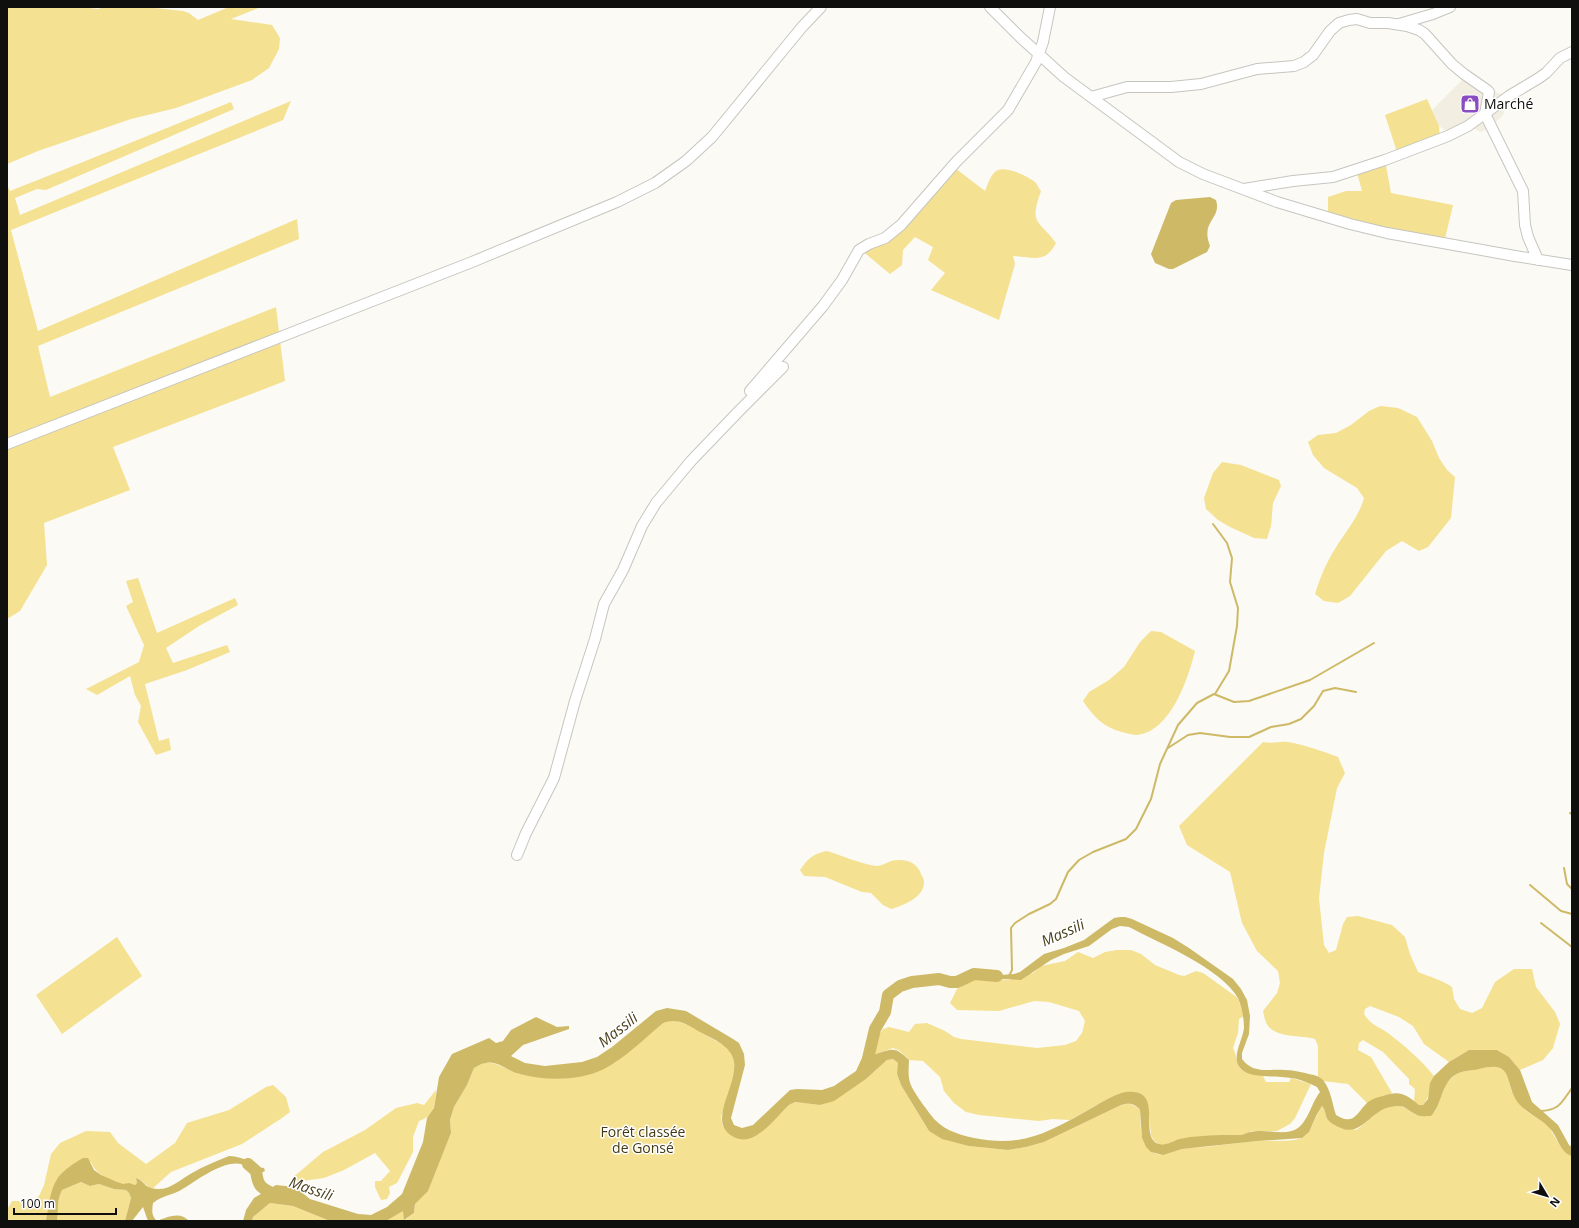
<svg xmlns="http://www.w3.org/2000/svg" width="1579" height="1228" font-family="'Open Sans',sans-serif">
  <rect width="100%" height="100%" fill="#fbfaf4"/>
  <path fill="#f2efe2" d="M1466 76 1487 90 1509 96 1503 115 1492 126 1481 132 1468 126 1451 134 1439 126 1432 110Z"/>
  <path fill="#f5e192" d="M7 7H80L98 9 103 7H145L183 11 189 13 198 20 229 7H261L231 19 272 25 280 38 279 49 269 68 252 80 176 108 131 119 38 151 7 164Z
    M1427 99 1439 126 1440 139 1398 155 1385 115Z
    M291 101 283 120 11 230 38 331 297 219 299 239 38 346 50 397 276 307 285 381 113 447 130 490 44 523 47 565 20 611 7 619V185L10 191 78 164 231 102 234 109 46 190 37 189 15 198 20 215Z
    M1385 160 1391 193 1453 205 1444 243 1328 218V197L1346 191H1362L1356 169Z
    M951 165 985 191C988 184 991 173 998 170 1007 166 1030 177 1036 183 1038 186 1039 189 1041 191 1029 225 1038 219 1056 243 1045 264 1034 257 1013 256L1015 264 999 320 931 290 945 273 928 260 933 247 915 237 903 250 902 265 890 274 861 250 881 239Z
    M1380 406 1398 408 1417 417 1432 441 1439 458 1447 470 1455 477 1451 518 1428 547 1419 551 1402 541 1386 551 1350 596 1338 603 1324 601 1315 594C1320 578 1326 563 1335 549 1345 532 1359 517 1364 498L1357 488 1324 468 1313 455 1308 442 1318 435 1336 433 1351 425 1369 411Z
    M1222 462 1241 465 1279 480 1281 486 1273 503 1271 526 1267 539 1254 538 1230 527 1218 520 1206 509 1204 498 1213 473Z
    M138 578 157 633 235 598 238 605 199 626 166 648 173 663 227 645 230 652 187 670 145 684 159 741 169 738 171 750 156 755 138 722 141 706 135 695 130 676 97 695 86 689 139 662 144 645 126 606 133 602 126 581Z
    M1151 631 1161 632 1195 651C1188 679 1171 731 1137 735 1133 735 1127 733 1122 732 1103 727 1094 717 1083 701L1089 692 1109 680 1124 667 1140 642Z
    M1263 742C1271 744 1280 741 1288 742 1305 745 1322 751 1338 757L1345 773 1337 788 1324 853 1319 898 1324 945 1329 953 1336 950 1343 924 1347 917 1358 916 1392 925 1405 937 1410 954 1418 972C1430 977 1442 980 1452 987L1454 999 1460 1009 1472 1013 1482 1008 1495 982 1514 969H1532L1536 987 1555 1012 1560 1024 1553 1048 1543 1060 1520 1070 1509 1057 1497 1050H1469L1449 1062 1424 1044 1413 1026 1399 1017 1370 1006 1365 1009 1364 1014C1373 1027 1377 1025 1388 1033 1405 1046 1421 1060 1434 1076 1429 1086 1431 1096 1423 1105H1419L1414 1101 1415 1089 1409 1084V1079L1383 1052 1363 1040 1359 1043 1358 1050 1371 1057 1392 1093 1367 1103 1348 1084 1323 1081 1318 1076V1046L1315 1039C1299 1035 1278 1038 1268 1026 1265 1022 1264 1015 1263 1011L1277 993 1280 983 1278 971 1257 951 1242 923 1230 872 1187 845 1179 826Z
    M827 851C841 855 863 865 877 866 881 866 886 863 891 861 903 858 917 861 921 874 924 879 925 882 923 888 919 899 902 906 891 909L883 905 871 893 862 892 825 877 804 876 800 870C808 859 812 854 827 851Z
    M117 937 142 976 62 1034 36 995Z
    M1117 950H1131L1141 954 1155 965 1179 975 1184 976 1196 971 1203 973 1238 998 1244 1016 1239 1019 1238 1033 1233 1048C1236 1054 1236 1058 1238 1064 1240 1074 1255 1074 1263 1076L1266 1082H1289L1291 1078 1311 1084 1295 1118 1290 1124 1277 1131H1252L1243 1135H1226L1179 1139 1165 1145 1159 1144 1154 1141 1151 1135 1149 1113 1143 1095 1136 1092 1108 1099 1070 1120 1053 1119 1039 1121 979 1115 966 1112 954 1103 944 1091 940 1077 923 1061 909 1060 900 1051 893 1048 876 1054C874 1042 876 1038 883 1029L889 1027 909 1032 915 1024 927 1023 945 1031 954 1037 961 1039 1037 1048 1065 1045 1076 1041 1082 1033 1085 1021 1079 1011 1049 1002 1034 1001 999 1011 957 1010 950 1003 957 989 971 981 983 978 1009 980 1033 973 1041 966 1065 961 1078 952 1093 958 1105 952Z
    M669 1021H677L690 1026 725 1046 730 1052 734 1060 735 1071 721 1117 723 1127 759 1134 789 1105 795 1102 820 1105 834 1100 866 1079 887 1060 893 1059 899 1064 897 1074 901 1085 929 1131 969 1146 1008 1150 1026 1147 1044 1142 1121 1105C1130 1103 1133 1104 1140 1110 1141 1124 1139 1144 1152 1152 1162 1158 1172 1151 1182 1149 1190 1148 1198 1147 1206 1147 1223 1145 1241 1142 1258 1141 1270 1140 1294 1143 1303 1137 1313 1130 1315 1115 1322 1106L1324 1108 1327 1119 1356 1130C1377 1116 1389 1092 1416 1115L1435 1112 1446 1084 1455 1075 1461 1072 1493 1066 1503 1069 1508 1075 1511 1090 1526 1111 1547 1124 1561 1147 1572 1156V1221H386L404 1210 405 1220 414 1213 415 1204 428 1190 451 1133 450 1120 454 1107 467 1085 474 1068 486 1062 496 1064 519 1074 614 1063 662 1024Z
    M273 1085 286 1097 290 1112 282 1118 242 1144 171 1172 152 1189C146 1186 143 1180 136 1178L137 1183 135 1185C130 1183 127 1184 122 1184 110 1183 95 1173 91 1162L57 1179 52 1191 46 1221H7L8 1208 12 1201H32L39 1196 44 1185 51 1154 60 1143 86 1131 110 1132 118 1143 146 1164 175 1143 187 1123 229 1110 266 1087Z
    M436 1090C435 1105 435 1116 419 1121L413 1137V1152L397 1183 389 1187 390 1193 387 1199 381 1200 375 1187V1181H381L390 1171 375 1153 344 1170 324 1178 296 1182 291 1179 323 1152 365 1130 396 1108 417 1103 424 1105Z
    M81 1182 90 1186 99 1184 114 1189 126 1190 129 1193 131 1198 125 1221H57C59 1209 56 1203 62 1190Z
    M270 1203 293 1206 330 1221H252L253 1217Z"/>
  <path fill="#ceb967" d="M1210 197 1216 200C1222 220 1200 220 1210 246L1207 252 1173 269H1169L1155 263 1151 254 1171 203 1176 200Z
    M1120 917H1125L1132 919 1173 938 1189 948 1233 979 1241 989 1247 1000 1250 1016 1249 1034 1242 1053V1059C1253 1074 1268 1069 1284 1070 1292 1070 1301 1072 1309 1074 1314 1075 1319 1076 1323 1080 1331 1090 1332 1103 1336 1115 1341 1118 1347 1121 1353 1118 1359 1114 1363 1106 1368 1102 1372 1099 1378 1097 1383 1096 1399 1090 1406 1094 1419 1105H1423L1428 1099 1430 1083 1434 1076 1449 1062 1469 1050H1497L1509 1057 1520 1070 1532 1102 1558 1125 1569 1145 1572 1147V1156C1561 1153 1558 1139 1552 1131 1543 1119 1529 1115 1519 1104 1503 1084 1516 1059 1479 1069 1471 1071 1462 1070 1455 1075 1441 1084 1442 1105 1431 1116 1426 1116 1419 1117 1415 1114 1404 1108 1405 1104 1390 1107 1372 1110 1361 1137 1341 1128 1336 1126 1332 1124 1328 1120 1325 1116 1326 1110 1322 1106L1317 1114 1309 1132 1302 1138 1257 1141 1182 1149 1163 1155 1151 1152 1146 1147 1142 1138 1140 1110C1134 1103 1129 1103 1121 1105L1044 1142 1026 1147 1008 1150 969 1146 942 1139 929 1131 901 1085 897 1074 898 1063 893 1059 887 1060 866 1079 834 1101 820 1105 795 1102 789 1105C776 1117 756 1146 736 1138 702 1124 742 1082 733 1058 728 1044 711 1038 698 1031 686 1024 675 1017 662 1024 644 1039 625 1058 604 1069 580 1081 545 1081 520 1074 509 1072 497 1060 486 1063 482 1063 478 1066 474 1068L467 1085 454 1107 450 1120 451 1133 428 1191 415 1204 414 1213 404 1220 403 1211 386 1221H330L293 1206 270 1203 253 1217 252 1221H243L246 1210 254 1198 276 1185 295 1187 310 1199 358 1214 371 1215 387 1207 402 1194 423 1142 427 1118 434 1108 439 1077 452 1054 489 1038 496 1043 503 1041 511 1030 536 1017 557 1027 569 1026V1029L523 1045 511 1056 525 1063 545 1066 582 1062 597 1057 612 1047 656 1011 667 1008 686 1011 733 1039 739 1043 744 1054 745 1065 731 1118 734 1125 742 1128 753 1125 790 1090 797 1089 822 1090 834 1086 856 1071 861 1060 869 1051 876 1054C894 1048 895 1047 909 1060 909 1066 908 1072 909 1078 910 1089 924 1105 930 1114 941 1129 956 1134 974 1138 1023 1148 1049 1132 1090 1109 1101 1103 1114 1094 1126 1092 1166 1087 1137 1137 1159 1144 1166 1146 1173 1141 1179 1139 1194 1136 1212 1135 1227 1135 1232 1135 1237 1135 1242 1135 1245 1134 1248 1132 1251 1132 1265 1128 1286 1137 1298 1128 1308 1121 1312 1102 1320 1092L1317 1087C1309 1083 1300 1079 1291 1078 1279 1075 1250 1079 1241 1069 1230 1058 1243 1040 1244 1028 1244 1019 1242 1007 1238 998 1221 968 1159 943 1129 927L1120 926 1112 929 1089 946 1064 954 1051 960 1021 980 983 978 980 972 1001 975 1014 974 1020 972 1044 954 1064 948 1084 940 1114 918Z
    M229 1156C236 1156 246 1159 252 1163 257 1166 258 1167 264 1168L265 1171 254 1176C241 1145 198 1180 181 1190 172 1195 161 1196 153 1203 152 1210 151 1216 157 1221 168 1217 180 1211 189 1221H148L143 1207 132 1221H125L131 1198 129 1193 126 1190 114 1189 99 1184 90 1186 81 1182 62 1190C56 1203 59 1209 57 1221H46C49 1206 50 1184 62 1173 68 1167 76 1162 83 1158H88L94 1170 101 1175 117 1182 123 1184 129 1183 135 1185 137 1183 136 1178C143 1180 144 1186 151 1188 168 1193 179 1180 192 1173 204 1166 217 1161 229 1156Z"/>
  <g fill="none" stroke-linecap="round" stroke-linejoin="round">
    <path stroke="#ceb967" stroke-width="2" d="M1213 524 1227 543 1232 558 1230 582 1238 608 1237 626 1229 671 1215 694
      M1168 748 1188 735 1200 733 1230 737H1249L1271 727 1289 724 1301 719 1314 706 1323 691 1335 688 1356 692
      M1570 813 1572 814
      M1564 868 1567 884 1572 889
      M1530 885 1561 911 1572 914
      M1541 923 1572 947
      M1009 976 1012 970 1011 928 1015 923 1029 914 1050 904 1056 899 1068 872 1079 860 1093 852 1126 839 1136 829 1151 799 1160 764 1178 725 1197 703 1214 694 1234 702 1249 701 1310 680 1374 643
      M1540 1111C1560 1110 1561 1103 1572 1088"/>
    <path stroke="#ceb967" stroke-width="12" d="M866 1067 875 1029 885 1012 888 995 900 986 912 982 939 979 950 982H957L974 974 997 976
      M248 1164 256 1171C258 1186 260 1187 273 1194"/>
    <defs>
      <path id="minor" d="M990 7 1020 37 1064 77 1179 162 1203 174 1277 202 1350 224 1387 233 1515 256 1572 265
        M1399 24 1433 14 1450 7
        M1091 97 1127 87H1171L1201 84 1257 69 1294 66 1304 62 1313 55 1330 31 1339 23 1349 20 1357 19 1370 23H1388L1407 26 1419 30 1425 34 1452 64 1464 74 1487 90 1489 92 1485 114 1523 191 1525 225 1528 237 1538 260
        M1244 189 1293 181 1333 177 1385 160 1448 136 1468 126 1509 96 1539 78 1546 73 1560 58 1572 52
        M750 391 823 306 842 280 859 250 869 244 885 238 901 225 956 162 1008 110 1036 62 1043 42 1050 7
        M7 444 472 262 617 202 655 183 686 161 712 137 802 27 821 7
        M517 855 526 833 554 778 575 701 595 639 604 604 623 570 642 526 656 503 691 461 738 412 783 367"/>
    </defs>
    <use href="#minor" stroke="#c6c5bf" stroke-width="12"/>
    <use href="#minor" stroke="#fff" stroke-width="10"/>
  </g>
  <defs>
    <symbol id="shop-square" viewBox="-11 -11 22 22"><rect x="-9" y="-9" width="18" height="18" rx="4" fill="#8a4cc1" stroke="#fff"/><path d="M-5-2.5h2.3a2.7 3.5 0 0 1 5.4 0H5L5.5 6h-11ZM-1.5-2.5h3a1.5 2.3 0 0 0-3 0Z" fill="#fff"/></symbol>
  </defs>
  <g fill-rule="evenodd">
    <use href="#shop-square" x="1459" y="93" width="22" height="22"/>
  </g>
  <g text-anchor="middle" stroke-width="3" stroke-linejoin="round" paint-order="stroke">
    <g font-size="14" fill="#0f0f0d" stroke="#fff" text-anchor="start">
      <text x="1484" y="109">Marché</text>
    </g>
    <g font-size="14" fill="#423a15" stroke="#fff">
      <text x="643" y="1137">Forêt classée<tspan x="643" dy="16">de Gonsé</tspan></text>
    </g>
    <g font-size="15" font-style="italic" fill="#4a411d" stroke="#fff">
      <text transform="translate(1063 933) rotate(-24)" y="5">Massili</text>
      <text transform="translate(618 1030) rotate(-38)" y="5">Massili</text>
      <text transform="translate(311 1189) rotate(19)" y="5">Massili</text>
    </g>
  </g>
  <rect width="1579" height="1228" fill="none" stroke="#0f0f0d" stroke-width="16"/>
  <g transform="translate(1547 1196) rotate(128)" stroke="#ffffff" stroke-width="3" paint-order="stroke">
  <path d="M0-3L7 15L0 10L-7 15Z" fill="#0f0f0d"/>
  <text y="-6" font-size="11" font-weight="bold" text-anchor="middle" fill="#0f0f0d">N</text>
  </g>
  <path d="M14 1208v6h102v-6" fill="none" stroke="#0f0f0d" stroke-width="2"/>
  <text x="20" y="1208" font-size="12" fill="#0f0f0d" stroke="#ffffff" stroke-width="3" paint-order="stroke">100 m</text>
</svg>
